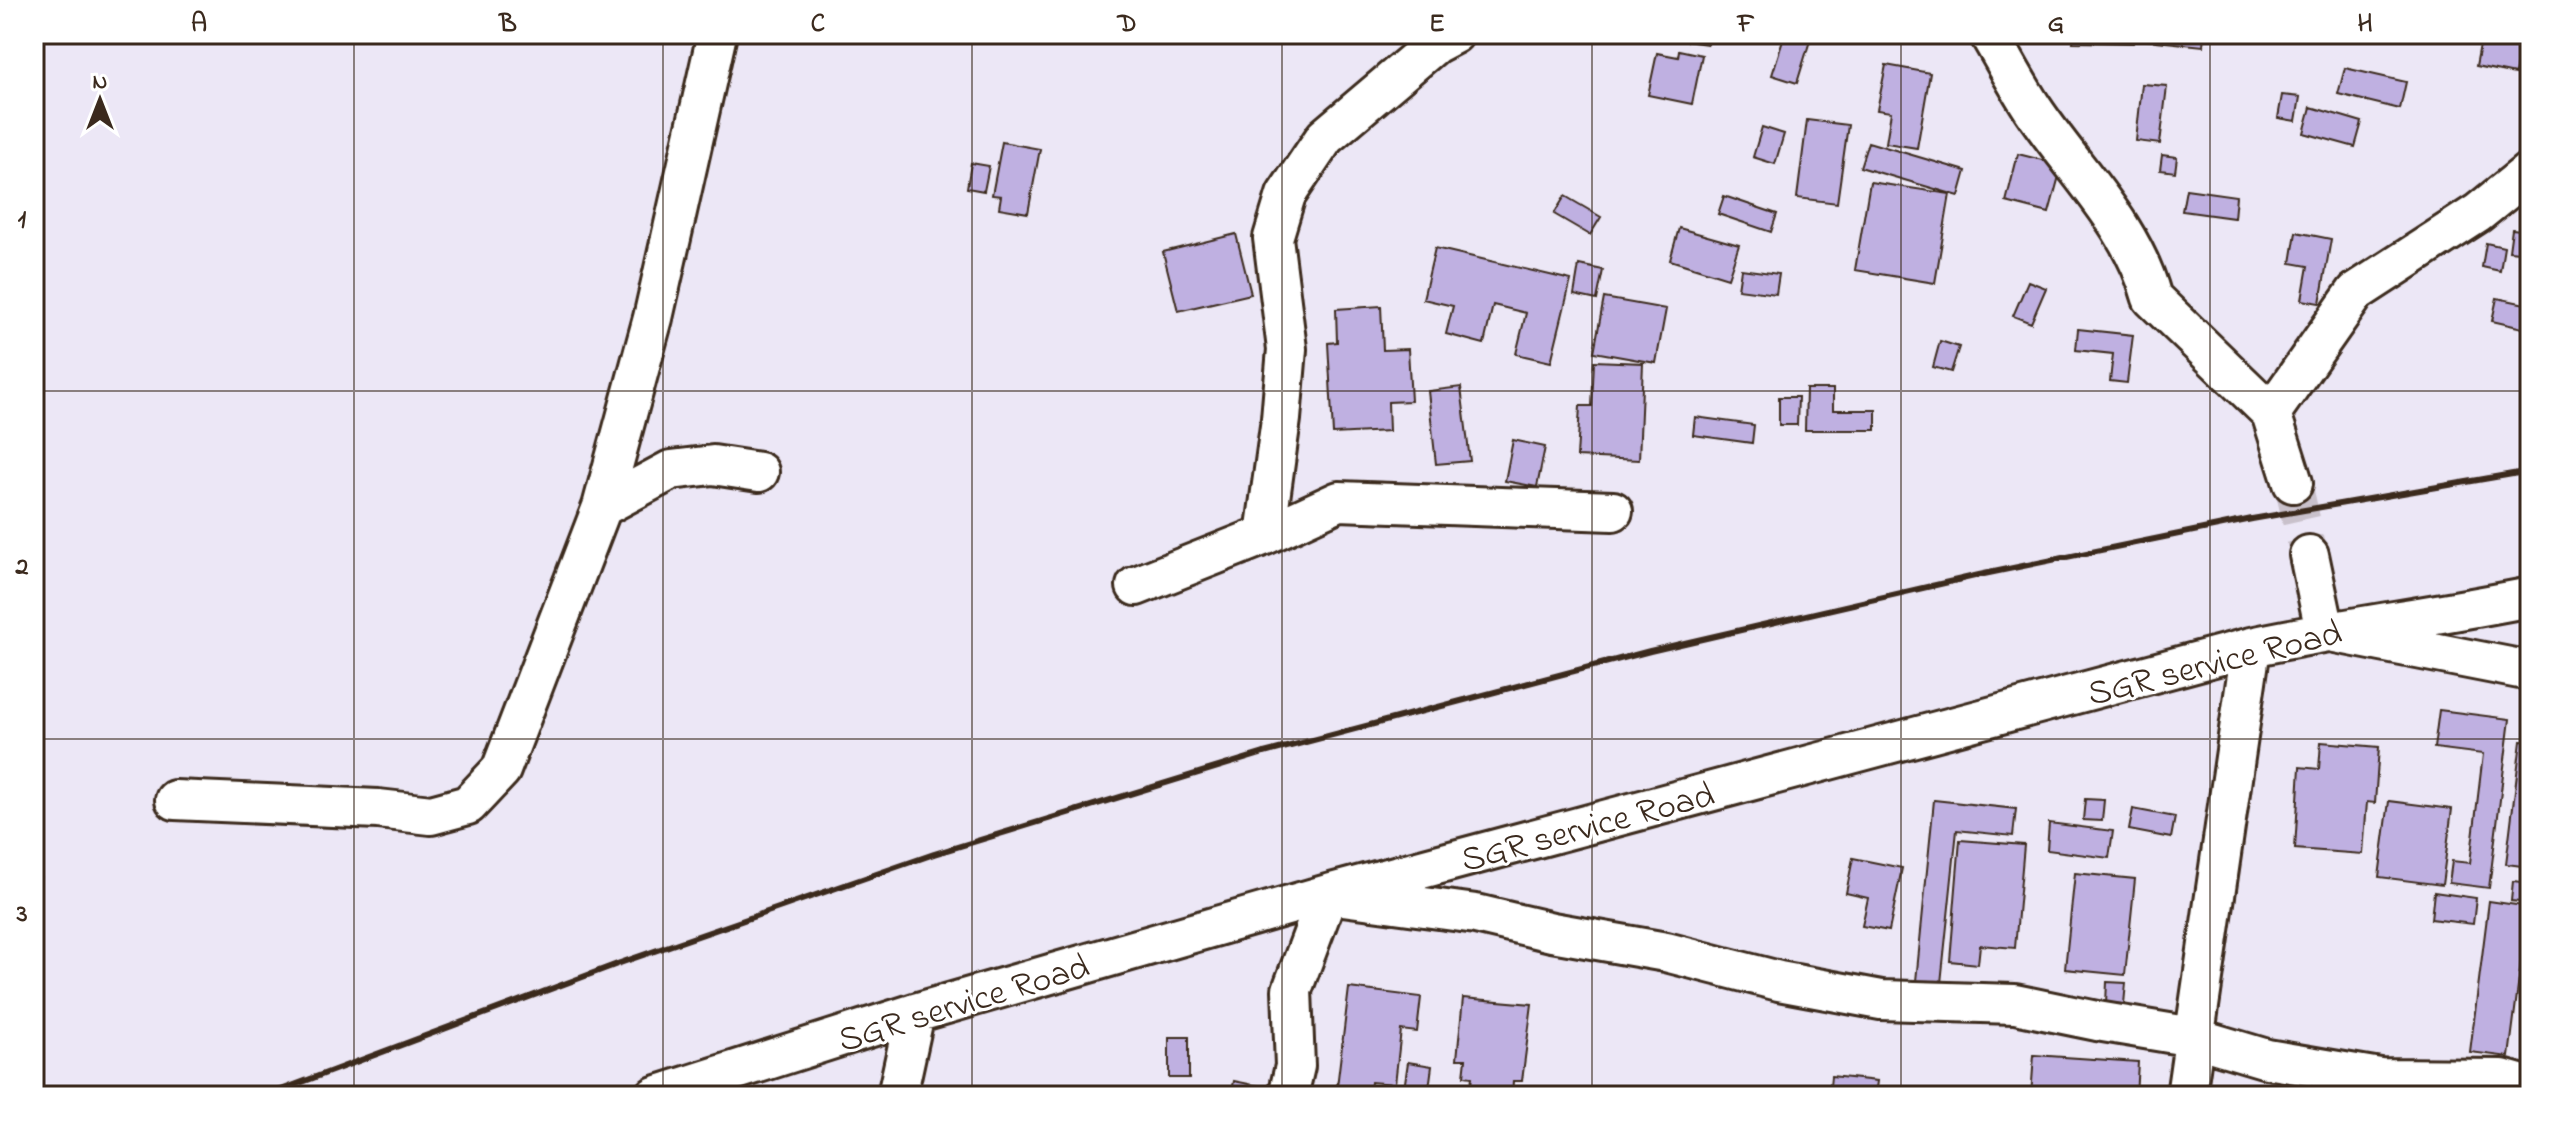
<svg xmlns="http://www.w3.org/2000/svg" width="2564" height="1130" font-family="'Indie Flower',sans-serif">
  <rect width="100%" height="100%" fill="#ece7f6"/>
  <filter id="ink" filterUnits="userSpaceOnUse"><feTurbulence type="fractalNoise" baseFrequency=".0125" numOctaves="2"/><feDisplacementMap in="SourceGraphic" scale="16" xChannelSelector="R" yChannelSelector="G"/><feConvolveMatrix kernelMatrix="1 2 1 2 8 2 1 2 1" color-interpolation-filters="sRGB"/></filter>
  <g filter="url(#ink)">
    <path fill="#bfb0e1" stroke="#3b2a1e" stroke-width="2" d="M1679 34H1709L1708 44 1678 40Z
      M1785 34H1812L1797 83 1772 75Z
      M2074 34H2134L2133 43 2073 42Z
      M2147 34H2204L2203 46 2147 40Z
      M2482 34H2523L2515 74 2476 66Z
      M1679 50 1702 55 1692 104 1648 95 1657 53 1678 57Z
      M1886 65 1930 73 1917 148 1886 143 1891 112 1877 110Z
      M2345 68 2406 82 2400 109 2338 94Z
      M2142 84 2167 86 2160 144 2136 141Z
      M2282 95 2300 97 2296 121 2278 118Z
      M2311 107 2362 122 2355 147 2304 133Z
      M1807 120 1848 125 1837 203 1797 198Z
      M1762 127 1784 134 1775 164 1753 157Z
      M1002 142 1040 149 1028 213 999 208 1001 196 992 195Z
      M1868 142 1966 171 1959 196 1860 167Z
      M2018 154 2062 165 2049 213 2006 202Z
      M2162 155 2177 157 2175 172 2160 170Z
      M971 163 989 166 984 191 967 188Z
      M1870 182 1950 194 1935 283 1855 270Z
      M2186 189 2236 196 2234 218 2182 211Z
      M1565 196 1601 217 1590 235 1554 214Z
      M1724 196 1777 214 1771 232 1718 214Z
      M1679 228 1739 245 1728 278 1670 260Z
      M2512 229 2530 231V253L2509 251Z
      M2296 232 2331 239 2320 303 2302 300 2308 266 2291 263Z
      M1236 234 1251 294 1178 311 1163 252Z
      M2486 243 2504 247 2500 271 2482 267Z
      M1435 248 1571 280 1551 362 1516 354 1526 313 1493 305 1484 344 1446 334 1453 306 1423 299Z
      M1579 265 1603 270 1597 300 1574 295Z
      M1741 269 1779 274 1776 294 1738 289Z
      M2028 281 2046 288 2031 323 2013 316Z
      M1604 298 1666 309 1656 363 1594 352Z
      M2497 298 2530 305 2527 329 2492 321Z
      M1381 306 1383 350 1408 349 1411 401 1388 402 1389 431 1333 434 1328 343 1337 342 1336 309Z
      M2078 329 2133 335 2127 383 2110 381 2113 354 2076 350Z
      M1940 341 1959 347 1951 372 1933 367Z
      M1594 361 1643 363 1639 460 1577 457 1580 406H1592Z
      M1461 387 1470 461 1436 464 1428 391Z
      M1806 389H1833V410H1876V430H1805Z
      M1779 397H1798L1797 425H1779Z
      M1695 417 1754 425 1752 443 1693 435Z
      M1513 440 1545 447 1537 487 1505 481Z
      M2439 710 2510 719 2489 888 2449 883 2452 861 2470 863 2483 754 2434 748Z
      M2521 741 2530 742V867L2506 864Z
      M2321 742 2379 747 2375 803 2367 802 2363 854 2295 849 2300 767 2319 769Z
      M2085 799 2104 800 2102 821 2083 820Z
      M1934 800 2016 809 2013 836 1957 830 1941 983 1916 981Z
      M2389 801 2452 809 2442 885 2379 877Z
      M2133 809 2175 817 2171 838 2129 830Z
      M2049 823 2113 831 2109 858 2047 850Z
      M34 837H42L37 945 34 944Z
      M1960 840 2024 845 2015 948 1980 945 1978 964 1950 961Z
      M1853 858 1902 868 1889 931 1862 926 1868 898 1846 893Z
      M2075 873 2135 879 2125 975 2065 969Z
      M2513 881 2530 883V903L2511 901Z
      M2434 892 2476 898 2473 924 2431 919Z
      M2489 901 2530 907V940L2524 939 2509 1057 2470 1052Z
      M2107 982 2126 983 2124 1004 2106 1003Z
      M1349 988 1421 997 1417 1032 1401 1030 1395 1084 1371 1082 1370 1091 1337 1087Z
      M1463 998 1532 1004 1522 1081H1513L1512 1096 1470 1092 1472 1077 1464 1076 1466 1059H1457Z
      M1169 1037H1189V1078H1169Z
      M2034 1055 2138 1062 2136 1096H2031Z
      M1408 1062 1432 1066 1428 1096H1403Z
      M1831 1076 1877 1081 1875 1096H1829Z
      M1234 1081 1274 1089 1273 1096H1231Z"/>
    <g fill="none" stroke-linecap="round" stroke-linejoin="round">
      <path stroke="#c9c1cb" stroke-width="38" stroke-dasharray="38 19" stroke-linecap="butt" d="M2293 483 2309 555"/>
      <defs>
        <path id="street" d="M1989 34C2004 59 2017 85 2033 109 2075 172 2132 224 2152 298L2271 413 2293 483
          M2271 413 2356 292 2478 213 2530 171
          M602 507 671 470 713 465 759 472
          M1265 535 1281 419 1287 349 1273 238 1286 195 1325 137 1435 44 1454 34
          M2309 555 2325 631 2530 671
          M1136 586 1265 535 1339 501 1613 511
          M175 800 378 809 431 815 468 805 501 770 602 507 653 318 717 34
          M655 1096 915 1013 1328 894 2251 647C2343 627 2437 616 2530 597
          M897 1096 915 1013
          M1288 1096 1295 1066 1292 990 1328 894 1476 914 1552 932 1666 952 1779 981 1881 1000 2015 1004 2097 1021 2193 1037 2267 1059 2380 1078 2502 1079 2530 1087
          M2186 1096 2251 647"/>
      </defs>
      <use href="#street" stroke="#3b2a1e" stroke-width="44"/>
      <use href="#street" stroke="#fff" stroke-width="38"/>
      <path stroke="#3b2a1e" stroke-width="6" d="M265 1096 620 963 934 854 1264 753 1650 651 1979 575 2252 519 2530 471"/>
    </g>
  </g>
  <path fill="none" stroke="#3b2a1e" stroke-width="2" stroke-opacity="0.55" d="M354 34V1096M663 34V1096M972 34V1096M1282 34V1096M1592 34V1096M1901 34V1096M2210 34V1096M34 391H2530M34 739H2530"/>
  <g text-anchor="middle" stroke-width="6" stroke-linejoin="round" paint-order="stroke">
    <g font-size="36" fill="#3b2a1e" stroke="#fff">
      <text transform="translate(2214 661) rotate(-14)" y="13">SGR service Road</text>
      <text transform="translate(1587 825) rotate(-15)" y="13">SGR service Road</text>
      <text transform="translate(963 1001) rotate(-17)" y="13">SGR service Road</text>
    </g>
  </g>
  <rect width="2564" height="1130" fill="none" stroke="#fff" stroke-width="88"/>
  <g transform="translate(100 100)" stroke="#ffffff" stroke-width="6" paint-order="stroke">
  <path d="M0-6L14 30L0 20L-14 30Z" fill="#3b2a1e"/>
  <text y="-12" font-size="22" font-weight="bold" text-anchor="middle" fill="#3b2a1e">N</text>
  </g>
  <rect x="44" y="44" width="2476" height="1042" fill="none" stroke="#3b2a1e" stroke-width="3"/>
  <g font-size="26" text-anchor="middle" font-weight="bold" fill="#3b2a1e">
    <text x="199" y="31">A</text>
    <text x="508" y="31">B</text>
    <text x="818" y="31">C</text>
    <text x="1127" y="31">D</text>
    <text x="1437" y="31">E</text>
    <text x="1746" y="31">F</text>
    <text x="2056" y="31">G</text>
    <text x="2365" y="31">H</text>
    <text x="22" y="227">1</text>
    <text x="22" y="574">2</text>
    <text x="22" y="921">3</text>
  </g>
</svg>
